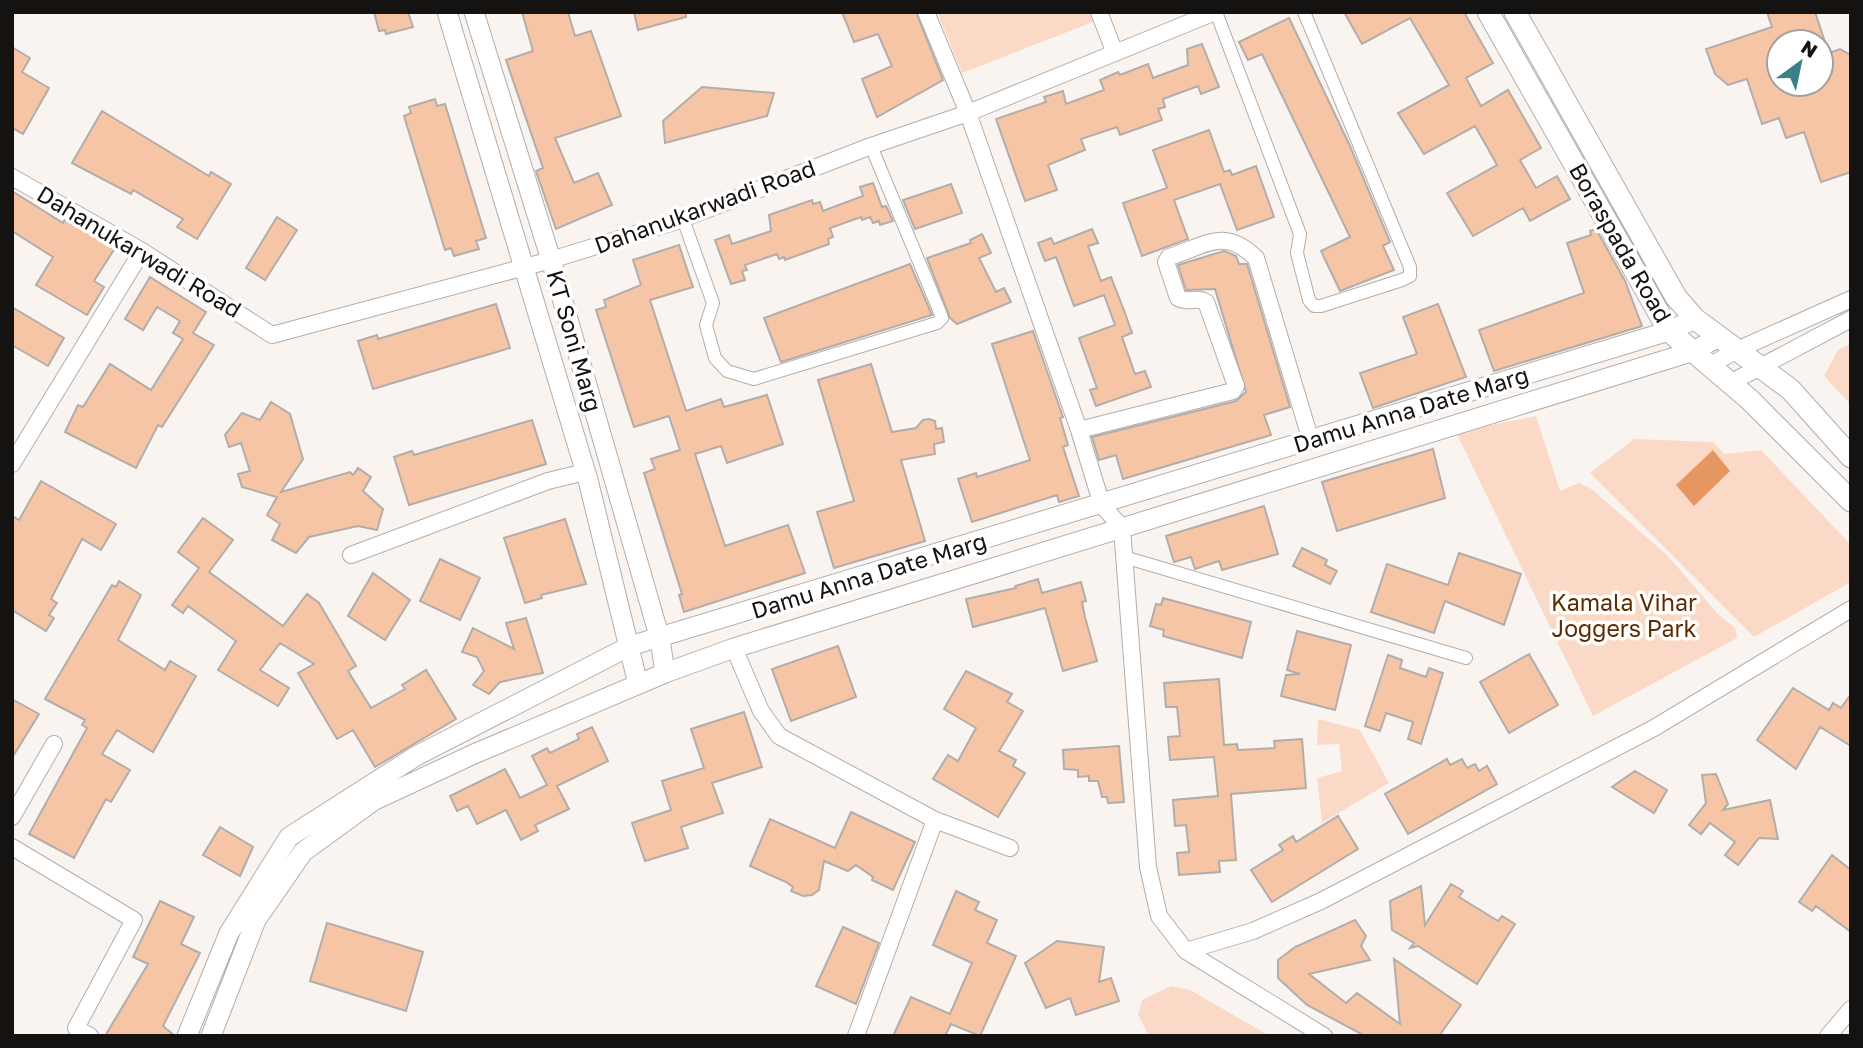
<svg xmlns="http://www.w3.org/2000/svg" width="1863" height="1048" font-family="'Golos Text',sans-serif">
  <rect width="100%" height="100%" fill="#faf4f1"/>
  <path fill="#fadac6" d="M937 12H1090L1093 22 962 73Z
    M1851 344V405L1824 376 1838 350Z
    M1536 416 1560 491 1579 483 1593 490 1668 556 1717 613 1735 628 1737 638 1593 716 1456 432Z
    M1634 439 1713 442 1725 454 1761 450 1851 545V582L1754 637 1590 473Z
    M1318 719 1360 730 1389 783 1322 823 1317 778 1342 771 1339 744 1317 745Z
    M1171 986 1190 990 1270 1036H1149L1138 1015 1142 1000Z"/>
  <path fill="#e59661" d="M1713 450 1730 471 1694 506 1676 485Z"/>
  <path fill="#f6c5a6" stroke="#b3adaa" stroke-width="2" d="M374 12H408L413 27 386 34 385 30 379 31Z
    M522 12H568L575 36 591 31 621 116 555 138 574 183 598 173 612 205 556 229 536 171 543 168 506 60 533 51Z
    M634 12H686V17L638 30Z
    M842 12H916L943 80 877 117 862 79 892 66 878 34 854 42Z
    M1344 12H1464L1493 63 1466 78 1481 106 1508 90 1541 148 1520 160 1536 188 1557 176 1570 199 1530 221 1523 208 1473 236 1447 193 1497 165 1491 154 1475 126 1424 154 1398 113 1449 85 1410 18 1362 44Z
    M1767 12H1815L1825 42H1779V84H1821V56L1840 49 1851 55V172L1821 182 1804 132 1786 138 1779 118 1762 124 1747 79 1728 85 1715 74 1706 49 1772 27Z
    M1289 18 1350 146 1390 242 1383 246 1394 270 1340 291 1321 251 1350 237 1262 54 1248 60 1239 42Z
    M1202 44 1219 87 1201 94 1198 86 1163 99 1165 107 1158 109 1162 120 1120 135 1117 127 1081 139 1085 150 1048 165 1057 190 1025 201 996 119 1046 102 1044 97 1063 91 1066 104 1104 90 1100 80 1118 72 1120 75 1148 64 1153 78 1188 65 1187 49Z
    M12 47 30 58 22 72 49 88 23 134 12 128Z
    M702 87 774 93 767 116 665 143 663 121Z
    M435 99 437 106 445 104 486 238 476 241 479 249 454 256 451 248 445 250 404 116 411 113 409 107Z
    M102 111 209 176 211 172 231 184 197 239 177 227 183 219 133 190 131 194 72 163Z
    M1209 130 1224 172 1230 170 1232 175 1256 166 1274 217 1237 230 1220 184 1174 200 1188 239 1142 256 1123 203 1167 188 1153 150Z
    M873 183 882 207 886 206 893 221 880 225 879 221 873 223 870 217 862 220 861 217 830 228 833 237 828 239 829 244 785 260 784 257 779 259 777 254 745 265 747 270 742 271 745 280 731 284 715 240 729 235 732 244 771 231 769 215 812 200 813 204 820 202 823 211 863 196 860 187Z
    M951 184 962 213 915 229 903 200Z
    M12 191 63 223 65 219 115 248 94 281 104 287 87 315 36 285 53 257 12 231Z
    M277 217 297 230 265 280 246 268Z
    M1092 229 1098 243 1088 246 1101 281 1111 277 1125 313 1132 333 1122 337 1135 374 1145 371 1151 387 1096 406 1090 390 1097 388 1079 338 1115 325 1104 295 1074 306 1056 257 1045 261 1038 243 1051 238 1054 244Z
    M1596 229 1625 281 1642 326 1494 371 1479 330 1584 293 1567 243 1591 235 1590 231Z
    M982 234 991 253 979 258 996 292 1004 288 1011 302 957 324 950 318 927 258 971 243 970 240Z
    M679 245 693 287 650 300 686 411 721 399 724 407 767 395 783 444 727 463 721 446 695 454 725 546 788 525 805 573 684 612 679 595 682 594 644 473 655 469 651 459 680 450 669 416 634 427 596 310 606 307 604 300 641 285 633 260Z
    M1224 251 1236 256 1239 264H1247L1290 407 1264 415 1271 435 1123 479 1116 455 1099 460 1092 437 1236 401 1246 392 1215 289 1186 290 1178 265Z
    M910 264 932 315 781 362 764 318Z
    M150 277 206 312 193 333 214 345 162 427 158 425 136 468 65 432 78 405 83 407 110 364 151 390 183 339 173 333 180 321 157 307 143 330 125 319Z
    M496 304 510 348 373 389 358 341 377 335 378 339Z
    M1438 304 1466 377 1373 408 1360 373 1417 354 1403 317Z
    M12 307 64 338 48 366 12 345Z
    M1033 331 1063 417 1060 418 1068 445 1063 447 1079 496 1059 502 1057 495 972 522 958 479 976 473 977 477 1030 460 992 344Z
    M871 364 892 432 916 428 923 420 929 419 935 421 936 429 942 428 944 442 934 444 935 454 901 460 925 541 834 568 817 512 854 501 818 380Z
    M271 402 290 414 303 459 281 492 350 472 353 475 358 468 371 477 363 491 383 509 377 530 358 526 309 537 296 553 272 540 280 524 267 515 277 497 242 487 238 474 250 471 241 443 229 447 225 435 242 413 260 420Z
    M532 420 546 464 409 505 394 457 412 451 414 455Z
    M1433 449 1445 498 1337 531 1322 482Z
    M41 481 116 524 101 550 82 539 51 599 57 603 49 615 54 618 46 631 12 610V516L19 520Z
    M1264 506 1278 554 1222 570 1219 561 1195 569 1191 557 1174 562 1166 536Z
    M203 518 233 540 209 572 283 626 307 594 319 603 356 666 348 671 371 708 405 689 402 685 426 670 456 719 375 767 353 730 337 739 298 673 314 664 280 643 260 670 289 688 278 706 218 670 236 641 188 606 183 613 172 605 199 568 178 552Z
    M565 519 586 584 541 595 542 598 525 603 504 538Z
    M1302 548 1327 560 1325 565 1337 571 1330 584 1293 566Z
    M1459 553 1521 574 1504 625 1445 601 1434 633 1371 612 1387 564 1448 585Z
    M440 559 480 578 460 620 420 601Z
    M373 573 410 600 385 640 348 616Z
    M1038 579 1042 593 1081 582 1086 601 1082 602 1085 617 1097 661 1063 671 1045 608 973 627 966 599 1016 588 1015 586Z
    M119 581 141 595 118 640 165 670 170 661 196 676 153 752 117 730 102 754 130 770 111 802 106 799 74 858 29 834 87 728 82 725 85 720 45 699 112 585 116 587Z
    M1163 598 1251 622 1242 658 1163 636 1164 630 1150 626 1156 604 1161 605Z
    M526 618 543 673 500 682 489 694 473 685 484 671 477 657 462 652 473 628 514 649 506 623Z
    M1297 631 1351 645 1335 710 1281 696 1286 675 1300 674 1287 670Z
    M838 646 856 697 791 721 772 669Z
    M1529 654 1558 705 1509 733 1480 682Z
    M1388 655 1402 660 1400 668 1426 677 1429 668 1443 673 1421 744 1408 739 1413 722 1386 713 1380 731 1365 726Z
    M966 671 1012 694 1007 702 1023 711 999 751 1016 760 1013 766 1025 773 998 817 933 779 948 755 958 761 976 728 944 709Z
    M1219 679 1224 745 1237 744 1238 750 1275 748 1274 741 1302 739 1306 788 1231 794 1236 860 1219 861 1220 872 1179 875 1177 853 1189 852 1186 825 1175 826 1173 800 1218 796 1214 757 1170 760 1168 737 1180 736 1177 707H1166L1164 683Z
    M1793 688 1829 710 1833 703 1841 708 1851 694V746L1820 727 1796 769 1757 740Z
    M12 699 39 714 12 758Z
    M744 712 762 767 712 783 723 813 681 827 688 848 645 861 632 823 671 810 662 781 704 768 691 729Z
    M592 727 608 761 557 786 569 809 535 825 538 831 521 840 506 810 477 824 468 806 457 811 450 796 505 769 520 798 547 785 532 756 547 748 550 753 579 739 577 734Z
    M1119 746 1124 802 1108 803 1107 797H1102L1098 781H1089V776L1078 777V770L1064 769 1063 750Z
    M1447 759 1450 765 1462 759 1467 768 1475 764 1479 771 1487 766 1497 784 1408 834 1385 794Z
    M1635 771 1667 790 1654 813 1612 787Z
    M1716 774 1728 804 1723 810 1770 800 1778 839 1759 838 1738 865 1725 855 1735 842 1710 823 1701 834 1689 825 1706 803 1702 775Z
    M851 812 915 842 893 890 872 880 873 877 856 865 848 871 824 861 819 890 812 895 803 896 791 891 793 887 786 882 750 866 770 819 835 848Z
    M1338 816 1358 849 1272 902 1251 870 1283 850 1279 845 1293 836 1296 842Z
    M220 827 253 847 240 876 203 855Z
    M1832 855 1851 870V932L1816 906 1812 911 1799 902Z
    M1451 884 1463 891 1459 897 1498 921 1502 916 1515 924 1477 984 1418 946 1410 948 1414 943 1392 930 1390 901 1421 886 1425 925Z
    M956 891 979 902 975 910 997 920 987 943 1016 956 980 1036 951 1024 945 1036H893L911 997 950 1014 972 963 933 945Z
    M160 901 194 917 181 944 200 953 163 1026 175 1036H105L148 964 133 957Z
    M1355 920 1366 936 1361 946 1370 960 1309 974 1346 1003 1357 993 1400 1024 1394 959 1461 1005 1439 1036H1365L1307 1005 1278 978V960L1295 947Z
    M327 923 423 952 406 1011 310 981Z
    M843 927 879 943 856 1004 816 986Z
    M1057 941 1104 947 1099 982 1111 978 1119 1001 1076 1015 1070 998 1046 1008 1025 963Z"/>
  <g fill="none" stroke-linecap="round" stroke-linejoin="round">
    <defs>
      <path id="pedestrian" d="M1216 12 1300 234 1297 253 1309 300 1314 306H1321L1402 280 1410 276V267L1304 12
        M683 219 713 303 706 325 715 358 727 371 754 379 937 323 942 318 939 310 871 146
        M1124 557 1466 658"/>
      <path id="minor" d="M926 12 968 113 1079 430 1102 505 1122 528 1148 867 1159 916 1186 951 1253 931 1321 901 1654 728 1851 609
        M1099 12 1115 53
        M12 177 142 251 272 335 551 260 677 221 871 146 968 113 1215 12
        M1709 366 1737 350 1851 299
        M1730 383 1851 319
        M1079 430 1233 391 1236 386 1206 302C1197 296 1188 304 1178 298L1166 262 1169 257C1207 245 1224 227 1256 258L1311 441
        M12 464 142 251
        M351 555 548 481 585 472
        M734 648 761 711 779 736 935 820 1010 848
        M12 817 54 744
        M12 847 134 920 76 1028 90 1036
        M1186 951 1324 1036
        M856 1036 935 820
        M1828 1036 1851 1009"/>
      <path id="tertiary" d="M447 12 588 480 638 684
        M474 12 551 260 660 639 665 673
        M187 1036 229 933 289 837 416 756 630 646 1669 331 1695 319
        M211 1036 256 920 303 852 373 801 474 754 665 673 734 648 1691 352 1719 337"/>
      <path id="secondary" d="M1488 12 1669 331 1749 399 1851 501
        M1515 12 1676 297 1695 319 1790 389 1851 457"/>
    </defs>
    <use href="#pedestrian" stroke="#b3aeaa" stroke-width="14"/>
    <use href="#minor" stroke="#b3aeaa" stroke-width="18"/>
    <use href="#tertiary" stroke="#b3aeaa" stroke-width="21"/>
    <use href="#secondary" stroke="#b3aeaa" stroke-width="23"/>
    <use href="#pedestrian" stroke="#fff" stroke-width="12"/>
    <use href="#minor" stroke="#fff" stroke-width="16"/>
    <use href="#tertiary" stroke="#fff" stroke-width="19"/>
    <use href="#secondary" stroke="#fff" stroke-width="21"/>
  </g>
  <g text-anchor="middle" stroke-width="7" stroke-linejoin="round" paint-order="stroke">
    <g font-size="23" fill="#151312" stroke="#fff">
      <text transform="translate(705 207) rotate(-20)" y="8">Dahanukarwadi Road</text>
      <text transform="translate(1620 243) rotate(60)" y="8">Boraspada Road</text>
      <text transform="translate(139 252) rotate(31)" y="8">Dahanukarwadi Road</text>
      <text transform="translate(574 341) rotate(74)" y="8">KT Soni Marg</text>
      <text transform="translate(1411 410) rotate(-17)" y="8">Damu Anna Date Marg</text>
      <text transform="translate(869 576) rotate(-17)" y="8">Damu Anna Date Marg</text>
    </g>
    <g font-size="23" fill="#5d2b00" stroke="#fff">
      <text x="1624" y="611">Kamala Vihar<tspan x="1624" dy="26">Joggers Park</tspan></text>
    </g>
  </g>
  <rect width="1863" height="1048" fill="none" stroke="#151312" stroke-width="28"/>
  <g transform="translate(1800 63) rotate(33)"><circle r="33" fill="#ffffff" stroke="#a1a1a0" stroke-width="2"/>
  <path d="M0-5L12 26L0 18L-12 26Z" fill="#398188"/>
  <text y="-10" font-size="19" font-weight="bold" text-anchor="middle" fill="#151312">N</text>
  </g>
</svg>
